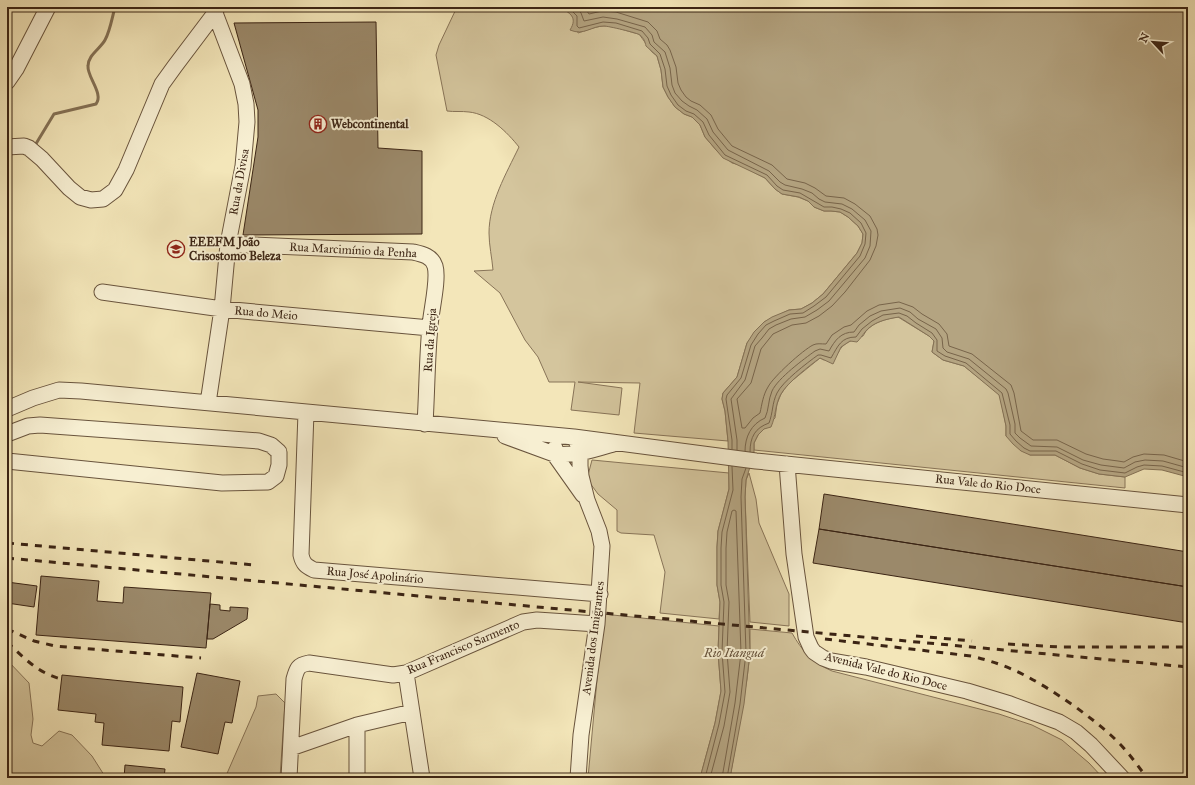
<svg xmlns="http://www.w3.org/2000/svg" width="1195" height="785" font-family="'IM FELL Great Primer',serif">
  <rect width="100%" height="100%" fill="#f3e6b9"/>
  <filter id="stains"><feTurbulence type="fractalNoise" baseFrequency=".005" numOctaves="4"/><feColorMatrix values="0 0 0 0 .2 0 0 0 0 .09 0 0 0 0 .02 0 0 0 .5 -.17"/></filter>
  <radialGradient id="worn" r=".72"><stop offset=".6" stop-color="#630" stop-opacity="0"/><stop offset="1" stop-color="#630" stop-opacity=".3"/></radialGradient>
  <path fill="#d4c59d" stroke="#887458" d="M457 7H536L539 8 559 7 567 11 574 18 578 33C585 31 594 27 602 26 614 25 628 32 639 34L652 52 657 56 661 70 663 87 668 97 675 107 684 114 692 117 700 125 705 137 717 151 732 163 740 165 765 178 775 189 782 194 798 197 808 201 814 207 824 211H831L840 212 848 217 858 226 863 234 862 243 857 253 823 294 812 303 801 309 789 310 764 322 747 343 737 377 723 393 722 399 725 411 728 441 634 433 640 383 578 382 622 388 619 415 571 410 575 382H549L538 357 525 340 500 293 474 271 493 270C492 258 489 245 489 233 489 203 506 174 519 147 507 132 489 114 469 112 462 111 454 112 447 111L436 55 439 45Z
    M898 317 929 336 934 341 932 352 943 360 964 366 1000 395 1006 426V436L1030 455H1055L1080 468 1099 474 1125 477V488L754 450V443L758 435 775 418 777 404 781 394 788 384 820 358 824 360 838 353C842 343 853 340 863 336 869 323 885 319 898 317Z
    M592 460 729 473V489L718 531 717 547V585L720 602 719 619 660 613 665 572 654 535 621 533 617 531V510L598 494 587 479Z
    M749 473 756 499 759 523 789 594V626L750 622 745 497 746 480Z
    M603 614 719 626 718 652 721 691 715 723 700 778H588Z
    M750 629 792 633C802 651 813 663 832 671L999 714 1032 725 1062 740 1089 763 1103 778H730L747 679 750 653Z
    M7 660 29 683 33 719 31 735 33 743 42 746 59 731 72 735 92 756 106 778H7Z
    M276 694 285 703 280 778H225L256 707 258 696Z"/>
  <path fill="#b4a481" stroke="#847155" d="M559 7H1188V477L1162 470 1144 469 1125 477 1099 474 1080 468 1055 455H1030L1021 451 1013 444 1006 436V426L999 395 964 366 943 360 932 352 934 341 929 336 899 317C886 319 873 322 865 332 862 336 860 339 857 342L850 341 841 347 833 364 820 358C809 366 787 383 781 394 775 404 776 416 771 427L764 429 758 435 754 443V454L746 480 745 497 750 653 744 704 730 778H700L715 723 721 691 718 652 720 602 717 585V547L718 531 729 489 728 441 725 411 722 399 723 393 737 377 747 343 754 332 764 322 772 317 789 310 801 309 812 303 823 294 857 253 862 243 863 234 858 226 848 217 840 212 831 211H824L814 207 808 201 799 197 782 194 775 189 765 178 723 158 705 137 700 125 692 117 684 114 675 107 668 97 663 87 661 70 657 56 646 46C645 42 644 38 640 35 638 33 608 26 604 26 591 26 584 36 570 30 578 17 570 13 559 7Z"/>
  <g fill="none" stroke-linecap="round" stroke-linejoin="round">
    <path stroke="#78644a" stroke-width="1" d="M568 7 577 16V26L579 28 603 22 616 23 642 31 648 38 650 44 660 54 665 69 667 86 671 95 678 105 686 111 694 114 703 122 709 135 725 155 767 175 777 186 783 190 800 193 824 207H832L841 209 850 213 861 223 866 233 865 244 860 256 826 297 814 306 803 313 790 314 774 321 766 325 758 334 751 345 741 378 727 395 726 399 732 440V449
      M576 7 581 13 584 21 603 17 617 19 645 27 652 35 654 42 665 52 670 68 672 85 675 93 682 101 689 106 697 110 707 119 713 132 728 150 769 171 780 182 785 185 802 189 812 193 819 199 825 202 842 204 852 209 865 220 871 231 870 246 865 258 829 301 817 310 805 317 791 319 776 325 769 329 762 338 755 346 745 380 731 399 737 440V450
      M584 7 589 14 602 11 616 12 648 22 657 31 660 39 667 45 670 50 676 67 678 83 681 90 686 97 691 101 700 105 711 115 718 129 732 146 772 165 787 179 805 183 815 188 826 196 844 198 855 204 870 216 877 229 878 235 876 246 870 260 845 292 832 306 819 316 806 323 792 325 773 334 761 349 751 383 737 399 742 428H745L753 418 760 413C762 404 763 395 768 387 773 377 803 350 813 345 817 343 821 344 826 344L832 335 844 327 851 325 867 311 879 305 899 302 913 307 922 314 939 324 947 334 949 346 972 354 1011 385 1014 393 1021 431 1033 440H1057L1086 454 1103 459 1118 461 1124 462 1133 457 1144 454 1164 455 1188 462
      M745 451C745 437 751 424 765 418 769 410 768 400 772 391 778 378 804 359 815 351L820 349 829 351C835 340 841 332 854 332L859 325 870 316 881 311 900 308 910 312 918 319 936 329 942 338 943 348 947 352 969 359 1006 389 1008 393 1015 424V433L1020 438 1031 446 1057 447 1083 460 1101 465 1124 468 1135 462 1145 460 1163 461 1188 468
      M750 452C750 437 755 428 769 423 773 413 772 403 777 393 783 381 807 363 818 355H821L831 358C838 346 841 337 856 337L862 329 872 321 883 315 899 313 907 316 916 323 932 333 937 340V351L945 356 966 363 1002 393 1010 425V434L1016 441 1024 448 1030 451H1056L1082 464 1100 470 1125 473 1137 467 1144 465 1162 466 1188 473
      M705 778 719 724 725 692 722 652 724 602 721 585V548L722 532 733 490 732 466
      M710 778 724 726 730 692 727 652 729 602 726 585V548L727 532 732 511 734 510 736 511 741 653 735 703 722 778
      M727 778 740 704 746 653 741 497 742 479 746 468"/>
    <path stroke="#847155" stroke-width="3" d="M34 147 54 114 96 104C104 94 87 77 88 66 88 55 100 49 105 40 110 31 112 18 115 7"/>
  </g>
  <path fill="#9b896a" stroke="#3b2414" d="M376 22 378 148 422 151V234L243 235 258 137V110L234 23Z
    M824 494 1188 552V587L819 529Z
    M819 529 1188 587V623L813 563Z
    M41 576 99 581 97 601 123 603 124 587 211 593 206 648 36 635Z
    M7 582 37 586 34 607 7 603Z
    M210 604 220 605V610L230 611V607L248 608 247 619 213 639H207Z
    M197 673 240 681 232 723 225 722 218 754 181 747Z
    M62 675 183 687 180 722 172 721 169 751 102 745 104 723 95 722 96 714 58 710Z
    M125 765 165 769 164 778H124Z"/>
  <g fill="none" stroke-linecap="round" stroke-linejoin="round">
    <defs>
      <path id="minor" d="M7 82 16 69 48 7
        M7 147 24 146 29 148 42 159 69 188 80 197 91 200 103 199 115 190 126 170 162 84 175 66 215 13 217 7
        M228 244 413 252C422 254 432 256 435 266 439 279 431 311 430 326 427 358 427 391 425 424
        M102 292 222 309 430 328
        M208 403 222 309 228 244 243 166 247 122 246 104 242 84 215 13
        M7 409 33 398 59 390 81 391 574 437 756 461 1188 505
        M306 412 301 555C303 564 306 566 314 570L600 594
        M7 434 28 426 40 425 259 441 271 445 279 452V465L276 476 268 482 222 483 7 461
        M505 436 554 454C575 456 593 450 613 444
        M574 437 580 449V466L581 476 587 500 599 531 602 546 597 624 581 735 578 778
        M555 448 554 454 583 495
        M787 464 794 554 806 637 811 648 814 652 823 658 831 661 866 667 967 691 1010 704 1059 722 1076 732 1091 745 1122 778
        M406 673 422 778
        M357 725V778
        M291 748 357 725 412 712
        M289 778 294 679C297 668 298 665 309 663L393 675 406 673 523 622 537 620 597 624"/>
    </defs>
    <use href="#minor" stroke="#69543d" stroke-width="17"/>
    <use href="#minor" stroke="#f7efd2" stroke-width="15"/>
    <path stroke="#3b2414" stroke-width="3" stroke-dasharray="7 7" stroke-linecap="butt" d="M7 543 254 565
      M7 558 1188 667
      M7 629 34 641 55 646 201 658
      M916 636 972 641
      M825 639 971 656C1014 666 1037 681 1073 705 1089 717 1104 728 1118 742 1129 753 1138 766 1147 778
      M7 642C24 658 38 673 61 679
      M1008 644 1060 647H1188"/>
  </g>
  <defs>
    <symbol id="building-ring" viewBox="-11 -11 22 22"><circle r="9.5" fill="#f7efd2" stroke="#8f2418" stroke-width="1.5"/><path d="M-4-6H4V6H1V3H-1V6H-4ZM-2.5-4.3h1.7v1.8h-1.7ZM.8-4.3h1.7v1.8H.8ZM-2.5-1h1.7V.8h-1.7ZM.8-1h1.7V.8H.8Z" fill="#8f2418"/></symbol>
    <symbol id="school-ring" viewBox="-11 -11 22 22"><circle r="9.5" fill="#f7efd2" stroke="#8f2418" stroke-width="1.5"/><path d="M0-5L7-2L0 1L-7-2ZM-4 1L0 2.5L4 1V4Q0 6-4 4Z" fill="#8f2418"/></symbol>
  </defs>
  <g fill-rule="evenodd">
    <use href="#building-ring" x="308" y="114" width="20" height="20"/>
    <use href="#school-ring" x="166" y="239" width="20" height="20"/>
  </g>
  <g text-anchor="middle" stroke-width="4" stroke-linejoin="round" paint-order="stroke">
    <g font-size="12" font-weight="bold" fill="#3b2414" stroke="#f7efd2" text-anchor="start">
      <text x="331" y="128">Webcontinental</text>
      <text x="189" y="246">EEEFM João<tspan x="189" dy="14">Crisostomo Beleza</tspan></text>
    </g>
    <g font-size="12" fill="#3b2414" stroke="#f7efd2">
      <text transform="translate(239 182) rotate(-80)" y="4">Rua da Divisa</text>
      <text transform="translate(353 250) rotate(3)" y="4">Rua Marcimínio da Penha</text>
      <text transform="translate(266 313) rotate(5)" y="4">Rua do Meio</text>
      <text transform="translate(430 340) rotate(-86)" y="4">Rua da Igreja</text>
      <text transform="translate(988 484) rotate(6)" y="4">Rua Vale do Rio Doce</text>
      <text transform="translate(375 575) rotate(5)" y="4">Rua José Apolinário</text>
      <text transform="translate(593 638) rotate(-83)" y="4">Avenida dos Imigrantes</text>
      <text transform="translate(463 647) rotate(-23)" y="4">Rua Francisco Sarmento</text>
      <text transform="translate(886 671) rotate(14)" y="4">Avenida Vale do Rio Doce</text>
    </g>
    <g font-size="13" font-style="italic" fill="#65513a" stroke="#f7efd2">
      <text x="734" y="657">Rio Itanguá</text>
    </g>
  </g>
  <rect width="1195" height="785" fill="none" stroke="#f3e6b9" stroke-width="24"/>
  <rect x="8" y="8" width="1179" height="769" fill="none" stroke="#3b2414" stroke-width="2"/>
  <rect x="12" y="12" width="1171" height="761" fill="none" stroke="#3b2414"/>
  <g transform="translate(1153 42) rotate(296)" stroke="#f7efd2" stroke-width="3" paint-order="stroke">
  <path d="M0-3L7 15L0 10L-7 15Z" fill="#3b2414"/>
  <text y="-6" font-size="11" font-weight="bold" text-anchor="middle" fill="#3b2414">N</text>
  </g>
  <rect width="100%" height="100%" filter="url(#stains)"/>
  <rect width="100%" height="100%" fill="url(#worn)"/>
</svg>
